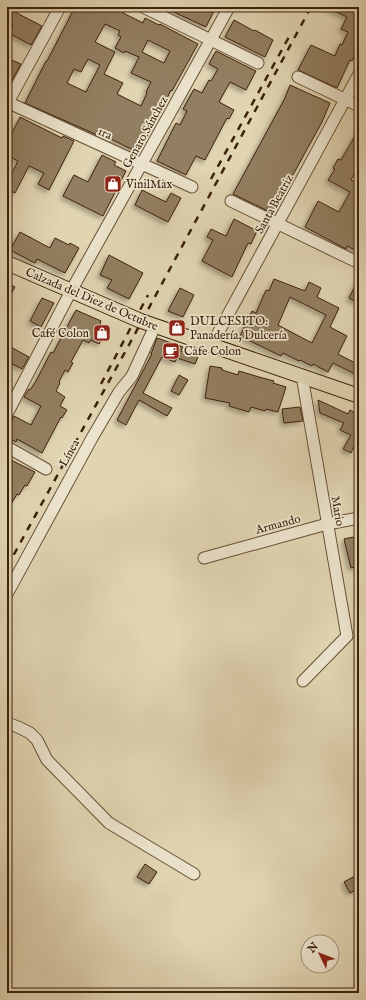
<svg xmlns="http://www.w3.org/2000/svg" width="366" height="1000" font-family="'IM FELL English',serif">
  <defs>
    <filter id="shadow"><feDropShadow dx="-3" dy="3" stdDeviation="2" flood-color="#0004"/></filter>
  </defs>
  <rect width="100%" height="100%" fill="#e0d4b1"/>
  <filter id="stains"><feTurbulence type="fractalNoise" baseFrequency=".005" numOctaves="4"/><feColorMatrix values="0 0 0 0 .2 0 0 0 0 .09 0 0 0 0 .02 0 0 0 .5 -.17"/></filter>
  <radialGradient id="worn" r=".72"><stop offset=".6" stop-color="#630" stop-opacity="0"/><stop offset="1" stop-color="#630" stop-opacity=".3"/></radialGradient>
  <path fill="#927e61" stroke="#3d210b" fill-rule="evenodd" filter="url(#shadow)" d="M75 7H126L123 13 143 23 145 18 159 25 160 24 198 44 172 91 171 90 154 125 153 124 139 153 109 138 108 140 97 134V135L25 103 46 61H47ZM105 24 120 31 118 35 121 37 115 48 124 53 125 51 139 57 131 73 151 82 146 92 147 93 141 106 117 94 123 83 104 74 115 52 95 42ZM148 40 170 51 164 63 142 52ZM88 59 100 65 86 92 67 83 74 69 81 72Z
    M163 7H216L206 27Z
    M326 7H359V46L352 61 350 60 337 88 298 70 311 45 335 56 340 44 342 45 348 32 341 29 347 17Z
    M11 10 42 26 31 45 9 33 13 24 7 21Z
    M234 20 254 31 255 30 273 40 265 57 225 37Z
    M216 51 256 71 246 90 230 82 219 102 234 110 229 119 227 118 205 160 196 156 186 175 157 161 176 123 180 125 187 111 183 109 194 89 202 93 209 80 211 81 218 69 209 64Z
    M7 58 21 64 7 89Z
    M290 85 330 103 322 122 272 213 233 194 285 98Z
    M20 117 62 138 63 136 74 141 49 190 38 184 44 173 29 166 15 193 7 189V173L11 175 18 161 7 155V143Z
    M359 129V164L351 180 359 184V252L347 246 346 249 305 227 318 201 339 212 350 192 328 180 335 169 333 168 338 159 341 160Z
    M102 155 116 162 114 165 126 171 103 216 63 196 74 175 88 182Z
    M142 190 166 202 171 193 181 198 168 222 135 205Z
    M234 219 257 231 251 244 248 243 232 277 202 261 213 240 207 237 211 229 226 236Z
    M20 232 50 248 55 238 69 245 70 243 79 248 65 273 37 259 35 263 10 250Z
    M109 255 143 273 129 299 107 288 112 280 100 275Z
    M359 278V295L356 302 349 298Z
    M274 279 305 291 309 282 321 288 317 297 339 308 330 327 347 336 338 354 359 365V371L357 375 333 363 328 372 313 364 312 366 300 360 299 361 283 353 281 356 240 336 252 311 256 313 266 290 269 291ZM290 297 326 315 312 343 278 325Z
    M7 283 15 287 7 301Z
    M180 288 194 295 183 317 168 311Z
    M42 298 54 303 41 327 30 321Z
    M76 310 101 321 100 324 108 328 99 344 91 340 89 343 83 340 71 362 73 363 68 372 65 370 59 382 60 383 56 391 65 397 60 406 67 410 62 418 61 417 42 453 17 439 16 442 7 437V429L14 416 31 425 41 406 24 397 29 389 30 390 36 381 51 352 53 353Z
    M157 338 183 347 181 351 198 357 195 364 177 358 175 362 162 357 143 393 172 408 167 416 139 400 126 425 117 420 152 354H151Z
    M7 345 29 357 22 369 7 361Z
    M210 366 222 368V370L238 375 239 371 259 377 274 381 273 383 286 387 278 412 266 409 265 411 251 407 249 412 229 406 230 403 205 398Z
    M179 375 188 380 179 395 171 391Z
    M318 400 348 414 350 410 359 415V436L351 453 343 449 351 435 340 430 344 423 320 413Z
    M300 407 303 421 284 423 282 409Z
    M7 458 35 472 27 486 25 485 19 495 17 494 7 511Z
    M359 536V566L351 568 344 539Z
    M145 864 157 872 149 884 137 877Z
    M359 874V888L350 893 344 882Z"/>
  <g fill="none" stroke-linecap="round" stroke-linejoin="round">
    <defs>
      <path id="minor" d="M143 7 258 63
        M298 77 359 106
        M7 102 192 187
        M7 104 60 7
        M231 201 359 263
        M211 346 359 74
        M302 376 347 636 303 681
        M7 414 71 291 229 7
        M7 447 46 469
        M204 558 327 524 359 518
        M7 594 92 438 119 392 132 376 155 326
        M7 723 18 727 30 733 37 740 47 760 109 823 194 874"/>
      <path id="major" d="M7 263 141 321 359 396"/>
    </defs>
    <use href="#minor" stroke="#664e34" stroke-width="13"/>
    <use href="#major" stroke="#3d210b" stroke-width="16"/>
    <use href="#minor" stroke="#ebe3cc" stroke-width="11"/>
    <use href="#major" stroke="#e0d4b1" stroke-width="14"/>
    <path stroke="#3d210b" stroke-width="2.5" stroke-dasharray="7 7" stroke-linecap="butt" d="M211 179 290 35
      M101 384 148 295
      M7 567 130 343 311 7"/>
  </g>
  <defs>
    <symbol id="shop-square" viewBox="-11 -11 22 22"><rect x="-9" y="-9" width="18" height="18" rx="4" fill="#8f2418" stroke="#ebe3cc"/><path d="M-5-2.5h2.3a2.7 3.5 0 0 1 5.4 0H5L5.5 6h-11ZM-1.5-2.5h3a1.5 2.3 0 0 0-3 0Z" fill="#fff"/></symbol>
    <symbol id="cafe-square" viewBox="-11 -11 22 22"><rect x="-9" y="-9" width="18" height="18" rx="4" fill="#8f2418" stroke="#ebe3cc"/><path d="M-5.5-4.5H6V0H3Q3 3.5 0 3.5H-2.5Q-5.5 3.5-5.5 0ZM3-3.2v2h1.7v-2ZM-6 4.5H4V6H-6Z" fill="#fff"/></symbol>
  </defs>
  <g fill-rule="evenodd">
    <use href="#shop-square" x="103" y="174" width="20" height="20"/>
    <use href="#shop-square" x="167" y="318" width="20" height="20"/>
    <use href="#shop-square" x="92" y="323" width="20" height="20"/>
    <use href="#cafe-square" x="161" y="341" width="20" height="20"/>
  </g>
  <g text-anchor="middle" stroke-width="3.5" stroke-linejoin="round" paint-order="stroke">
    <g font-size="12" fill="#3d210b" stroke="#ebe3cc">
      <text transform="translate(145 132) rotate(-61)" y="4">Genaro Sánchez</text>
      <text transform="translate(105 133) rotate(25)" y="4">1ra</text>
      <text transform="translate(274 204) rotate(-61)" y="4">Santa Beatriz</text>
      <text transform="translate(92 299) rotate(23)" y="4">Calzada del Diez de Octubre</text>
      <text transform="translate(69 453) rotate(-61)" y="4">Línea</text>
      <text transform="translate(338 511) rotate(80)" y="4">Mario</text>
      <text transform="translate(278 524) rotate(-15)" y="4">Armando</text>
    </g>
    <g font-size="12" fill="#3d210b" stroke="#ebe3cc" text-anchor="start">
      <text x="126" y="188">VinilMax</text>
      <text x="190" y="325">DULCESITO:<tspan x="190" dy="14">Panadería, Dulcería</tspan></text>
      <text x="89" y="337" text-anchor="end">Café Colon</text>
      <text x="184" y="355">Cafe Colon</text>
    </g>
  </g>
  <rect width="366" height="1000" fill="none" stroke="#e0d4b1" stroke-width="24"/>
  <rect x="8" y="8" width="350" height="984" fill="none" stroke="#3d210b" stroke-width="2"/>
  <rect x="12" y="12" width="342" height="976" fill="none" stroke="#3d210b"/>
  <g transform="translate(320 954) rotate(313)"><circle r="19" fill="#ebe3cc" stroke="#a5957f"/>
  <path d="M0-3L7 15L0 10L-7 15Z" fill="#8f2418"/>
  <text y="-6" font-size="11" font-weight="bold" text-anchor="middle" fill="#3d210b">N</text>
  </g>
  <rect width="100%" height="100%" filter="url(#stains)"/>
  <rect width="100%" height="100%" fill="url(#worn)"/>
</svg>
